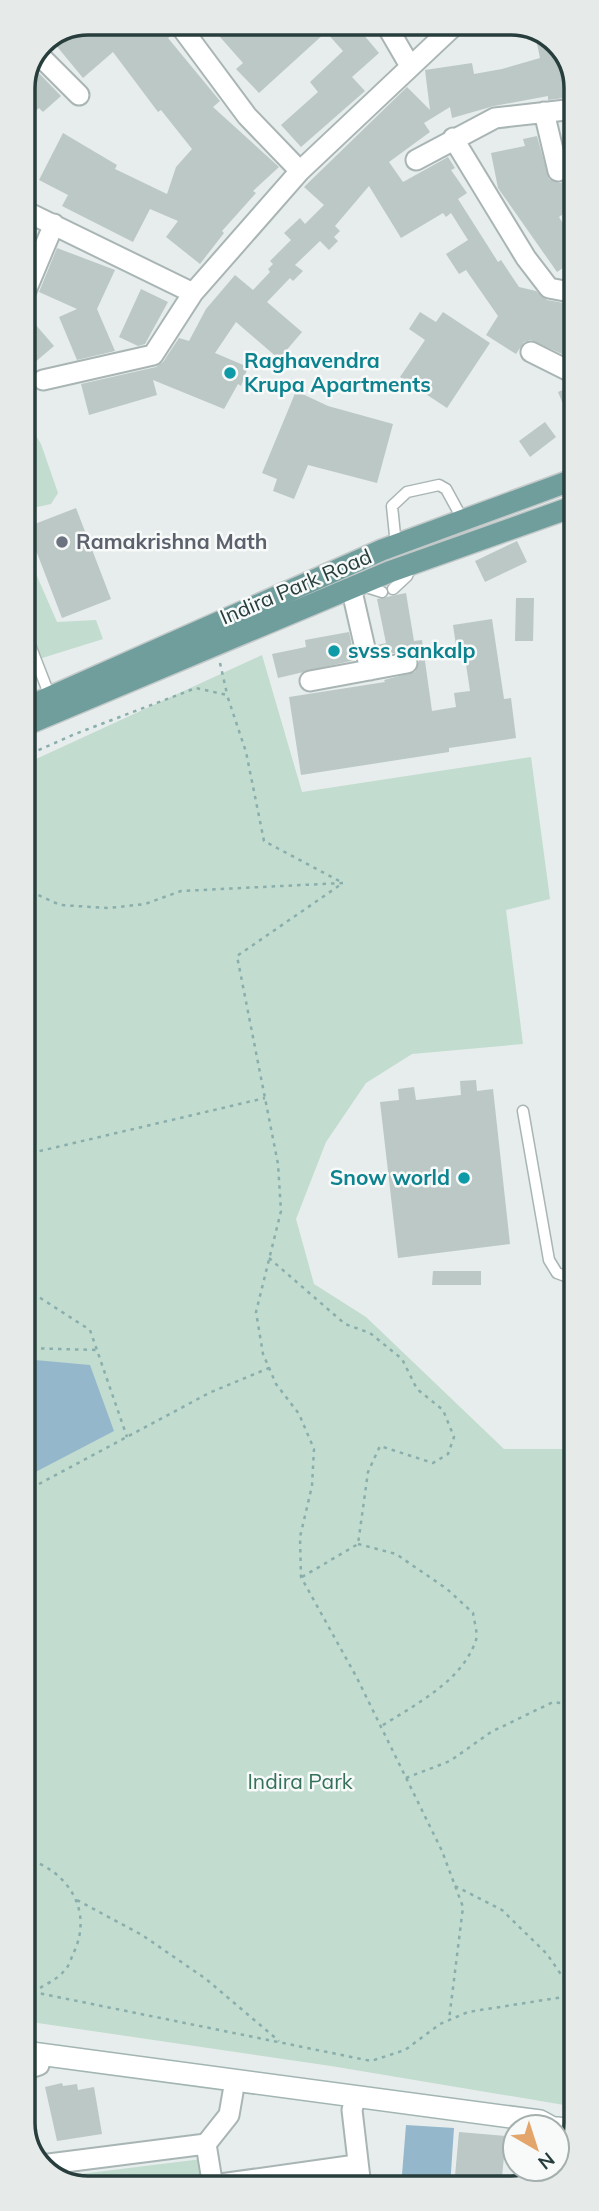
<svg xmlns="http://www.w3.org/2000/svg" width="599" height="2211" font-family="Mulish,sans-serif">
  <rect width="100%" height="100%" fill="#e6edec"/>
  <path fill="#c2dccf" d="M23 414 41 444 58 493 51 504 23 510Z
    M23 544 57 622 96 620 103 639 23 664Z
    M262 655 302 792 531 757 550 899 506 910 523 1044 412 1054 366 1083 326 1142 296 1219 314 1284 366 1317 504 1449H576V2107L331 2066 24 2021 23 765Z
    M202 2159V2188H80L56 2177Z"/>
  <path fill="#94b7cc" d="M24 1359 90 1365 114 1431 24 1478Z
    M406 2125 454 2128 450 2187H401Z"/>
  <path fill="#bcc8c6" d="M88 23H166L172 35 168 38 220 101 213 107 279 167 253 191 256 193 222 231 224 233 200 264 166 237 178 221 150 209 133 242 62 206 68 195 39 180 63 133 117 165 115 169 167 194 176 167 192 149 161 110 158 112 113 52 83 78 50 38Z
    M220 23H360L367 31 363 34 379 53 352 77 365 91 301 147 281 125 318 92 310 82 343 51 326 32 259 93 236 69 243 63 213 29Z
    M549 37 554 39 575 75V88L563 89 564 98 548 100V96L494 106 452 118 450 107 424 123 430 132 389 162 403 182 448 157 455 168 451 170 467 193 458 199 498 262 501 260 519 287 536 291 547 300 575 305 570 340 575 342 573 359 531 340 524 342 516 354 486 335 498 316 466 270 459 274 446 254 468 240 451 213 446 217 443 213 401 238 369 186 335 226 340 231 334 237 338 241 329 250 320 241 295 265 303 271 293 281 290 278 267 302 302 332 279 359 236 322 215 353 248 367 241 386 238 384 224 409 153 380 157 395 89 415 81 384 156 367 163 362 179 338 189 341 206 309 235 275 253 290 270 272 268 269 273 264 270 261 291 240 284 233 300 218 305 224 324 205 304 187 407 87 430 110 425 70 472 63 474 74 502 69 540 58 536 39Z
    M32 66 61 96 43 112 39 108 23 122V88Z
    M537 136 549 179 560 183 575 177V206L559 217 575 242V260L557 272 498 188 491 153 525 146 523 139Z
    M23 233 35 238 23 266Z
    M57 248 115 270 97 309 115 351 77 360 59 317 77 309 39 292Z
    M141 289 168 302 145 344 138 346 119 337Z
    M23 310 54 346 34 363 23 351Z
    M420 312 436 322 443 312 490 343 447 408 400 377 425 340 409 329Z
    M572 386H575V433L558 392Z
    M296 391 328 406 393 424 377 483 308 465 294 499 273 491 277 479 262 473Z
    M545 422 556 437 530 457 519 441Z
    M76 508 111 599 62 618 27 527Z
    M517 541 527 562 485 582 475 561Z
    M406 593 414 641 422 640 432 711 456 707 454 693 470 691 465 658 458 659 453 625 492 619 504 699 511 698 516 738 449 748V752L301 775 289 697 385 682 384 680 415 672 419 661 416 655 405 651 379 656 377 645 386 643 377 599Z
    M516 598H534L533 641H515Z
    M349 632 355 660 278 678 272 654 306 647 305 640Z
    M476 1080 477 1091 493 1089 510 1244 398 1258 380 1102 399 1100 398 1089 414 1087 416 1100 461 1095 460 1081Z
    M433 1271H481V1285H432Z
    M62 2083 63 2086 77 2084 78 2090 94 2087 102 2134 57 2141 45 2087Z
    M459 2132 506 2136 501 2187H454Z"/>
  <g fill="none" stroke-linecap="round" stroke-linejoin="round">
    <defs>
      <path id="lane" d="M396 545 392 506 407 492 439 485 446 489 463 520
        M363 586 382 592
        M393 589 407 576 411 565
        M23 627 51 699
        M523 1111 549 1260 557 1273 576 1280"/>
      <path id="street" d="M178 23 247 116 300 171
        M385 23 410 66
        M37 53 79 95
        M544 112 558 171
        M453 138 526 258 549 288 575 293
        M416 160 495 118 575 109
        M23 210 193 293
        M25 293 54 224
        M531 352 575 374
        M43 380 153 355 193 293 300 171 457 23
        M351 587 370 670
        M310 681 407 663
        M24 2070 39 2065 41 2055
        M355 2099 352 2110 361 2187
        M206 2144 213 2187
        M41 2165 206 2144 229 2115 233 2092
        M213 2185 356 2165"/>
      <path id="secondary" d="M24 2052 540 2121 551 2127
        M557 2128 574 2130"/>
      <path id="primary" d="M23 709 382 550 575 479
        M23 726 389 572 575 506"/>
    </defs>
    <use href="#lane" stroke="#a9b5b4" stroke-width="13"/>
    <use href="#street" stroke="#a9b5b4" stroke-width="23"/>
    <use href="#secondary" stroke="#a2b5b3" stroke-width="24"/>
    <use href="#primary" stroke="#c3c9c9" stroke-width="24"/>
    <path stroke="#8aaeab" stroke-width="2.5" stroke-dasharray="3.5 5" stroke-linecap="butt" d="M220 663 227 694
      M23 757 75 734 196 688 227 695 246 752 264 841 343 883
      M23 888 60 905 109 908 145 904 181 891 343 883 237 956 278 1164 281 1211 256 1312 263 1354 276 1384 299 1414 314 1449 312 1486 300 1537 301 1577 357 1678 442 1851 463 1907 449 2020
      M23 1155 265 1098
      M269 1258 345 1324 370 1333 402 1359 417 1389 443 1410 454 1437 448 1454 433 1463 380 1446 368 1472 358 1544 302 1577
      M24 1279 31 1292 90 1330 127 1437
      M24 1348 98 1350
      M24 1492 209 1393 269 1368
      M358 1544 396 1554 447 1589 473 1613C474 1621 478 1633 476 1640 462 1682 414 1705 380 1727
      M406 1778 450 1761 491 1732 553 1702 576 1705
      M24 1858C66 1869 94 1909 74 1952 71 1958 69 1967 64 1971 57 1980 42 1986 33 1992
      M455 1886 502 1910 547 1954 575 1995
      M77 1900 142 1935 206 1979 279 2041
      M24 1993 33 1992 371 2061 405 2050 440 2024 468 2012 576 1995"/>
    <use href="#lane" stroke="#fff" stroke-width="10"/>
    <use href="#street" stroke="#fff" stroke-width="19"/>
    <use href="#secondary" stroke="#fff" stroke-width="21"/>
    <use href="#primary" stroke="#6f9e9d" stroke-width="21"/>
  </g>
  <g fill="#0f9aa8" stroke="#f7faf9" stroke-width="2.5">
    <circle cx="230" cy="373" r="7"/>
    <circle cx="334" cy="651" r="7"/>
    <circle cx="464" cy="1178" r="7"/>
  </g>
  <circle fill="#6b7280" stroke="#f7faf9" stroke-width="2.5" cx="62" cy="542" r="7"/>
  <g text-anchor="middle" stroke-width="5" stroke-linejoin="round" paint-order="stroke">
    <g font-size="21" font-weight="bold" fill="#0d838f" stroke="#f7faf9" text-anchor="start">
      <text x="244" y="368">Raghavendra<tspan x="244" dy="24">Krupa Apartments</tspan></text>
      <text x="348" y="658">svss sankalp</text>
      <text x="450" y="1185" text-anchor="end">Snow world</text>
    </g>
    <g font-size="21" font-weight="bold" fill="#5b616d" stroke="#f7faf9" text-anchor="start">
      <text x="76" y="549">Ramakrishna Math</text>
    </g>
    <g font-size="21" fill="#273e3d" stroke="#f7faf9">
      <text transform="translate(296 587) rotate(-23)" y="7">Indira Park Road</text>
    </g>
    <g font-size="21" fill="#35715a" stroke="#f7faf9">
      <text x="300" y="1789">Indira Park</text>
    </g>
  </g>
  <path d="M0 0H599V2211H0ZM88 35H511A53 53 0 0 1 564 88V2123A53 53 0 0 1 511 2176H88A53 53 0 0 1 35 2123V88A53 53 0 0 1 88 35Z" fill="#e6ebea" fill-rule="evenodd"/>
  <path fill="none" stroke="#273e3d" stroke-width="3.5" d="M88 35H511A53 53 0 0 1 564 88V2123A53 53 0 0 1 511 2176H88A53 53 0 0 1 35 2123V88A53 53 0 0 1 88 35Z"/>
  <g transform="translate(536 2148) rotate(141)"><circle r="33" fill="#f7faf9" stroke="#a4afae" stroke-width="2"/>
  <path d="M0-5L12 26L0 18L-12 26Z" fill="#e4a56d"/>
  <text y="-10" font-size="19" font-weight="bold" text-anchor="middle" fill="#273e3d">N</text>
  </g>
</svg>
